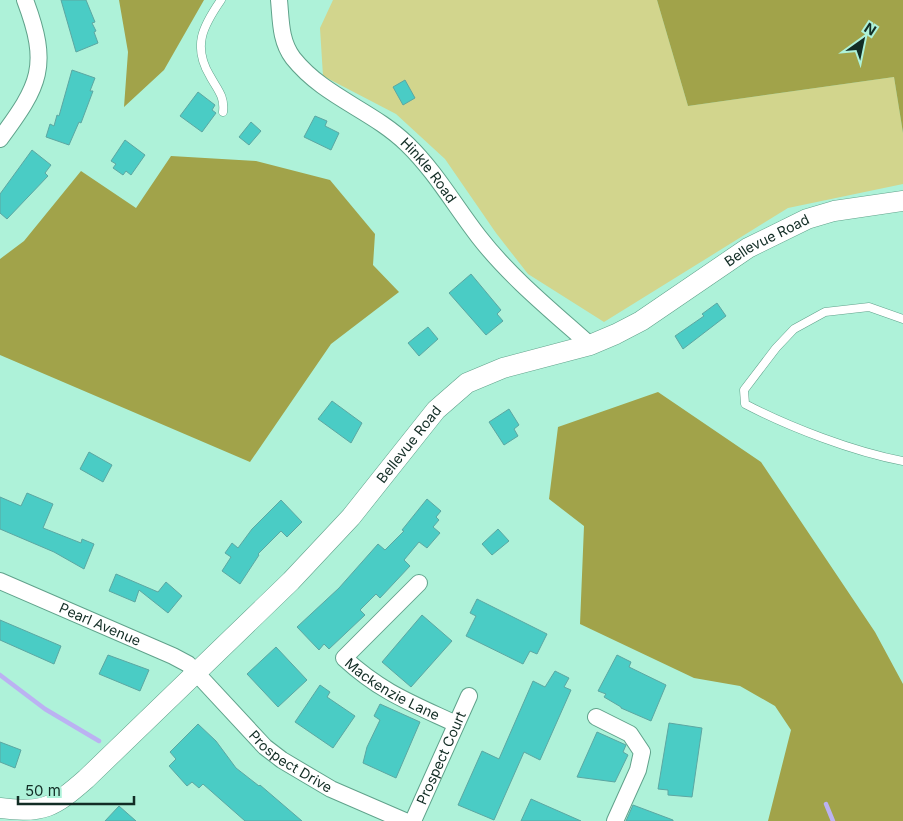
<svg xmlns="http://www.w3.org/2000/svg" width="903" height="821" font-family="Inter,sans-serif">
  <rect width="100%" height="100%" fill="#aef2d9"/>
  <path fill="#d2d58d" d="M333 0H657L688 106 894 77 903 133V184L788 208 604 322 528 274 496 233 445 159 396 114 323 76 320 28Z"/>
  <path fill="#a1a34a" d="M119 0H204L164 70 124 107 128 52Z
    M657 0H903V133L894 77 688 106Z
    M171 156 256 161 330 180 375 234 373 265 399 292 331 344 250 462 0 355V259L24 241 81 171 136 208Z
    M658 392 761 462 875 632 903 684V821H768L791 730 775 706 740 686 694 678 580 624 584 526 549 499 558 427Z"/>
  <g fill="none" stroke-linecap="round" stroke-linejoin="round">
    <path stroke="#bbb2f2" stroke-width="4.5" d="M0 675 45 709 99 741
      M826 804 833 821"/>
  </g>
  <path fill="#4accc5" stroke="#5ca7a2" d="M61 0H86L95 22 92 23 96 31 94 32 98 43 76 52Z
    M72 70 95 78 90 91H93L81 123 79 122 69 145 46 137 50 124 54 126 57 115 59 116Z
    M405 80 415 98 403 105 393 87Z
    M198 92 215 105 212 110 216 113 202 132 180 116Z
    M315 116 327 121 325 126 339 133 331 150 304 137Z
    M251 122 261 131 249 145 239 137Z
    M125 140 145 155 131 175 126 171 123 175 113 168 116 164 111 161Z
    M32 150 51 165 45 173 48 176 7 219 0 213V194Z
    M471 274 501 310 497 314 503 321 486 335 449 293Z
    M717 303 726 316 683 349 675 336 704 316 702 314Z
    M428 327 438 339 419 356 408 343Z
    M332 401 362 423 351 443 318 419Z
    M509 409 519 425 514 429 518 436 504 445 489 422Z
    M89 452 112 465 103 482 80 469Z
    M27 493 53 504 43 528 81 543 82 539 94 544 84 569 54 552 0 529V497L21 506Z
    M427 499 441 511 436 517 439 520 433 527 440 533 427 548 419 542 404 560 410 566 380 598 376 594 360 610 365 615 329 649 324 644 319 650 297 627 339 588 378 544 385 550 404 531 402 530Z
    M281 500 302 522 287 537 281 531 258 554 259 555 240 584 222 571 231 557 225 553 232 543 238 548 252 529Z
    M498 529 509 541 492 555 482 544Z
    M116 574 158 592 166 582 182 596 168 613 139 590 135 602 109 591Z
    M477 599 547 634 537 654 530 651 523 664 466 636 476 616 470 613Z
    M422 615 452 641 411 687 382 662Z
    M0 620 61 646 54 664 0 640Z
    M276 647 307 680 278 707 247 674Z
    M108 655 149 670 140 691 99 674Z
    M617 655 631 662 629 667 666 685 651 721 621 708V707L604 697 606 694 598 691Z
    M555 671 569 678 564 687 571 690 540 760 524 752 494 820 458 805 482 751 499 759 533 681 545 687Z
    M320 685 330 692 327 697 355 716 333 748 295 722Z
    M380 704 420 722 396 778 363 763 367 747 380 720 374 716Z
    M669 723 702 728 692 797 668 795V790L658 789Z
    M198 724 216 741 236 768 259 786 260 785 302 821H245L203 784 199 788 192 782 187 786 169 766 176 759 170 752Z
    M597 732 626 745 623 752 628 755 615 782 577 777Z
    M0 742 21 750 15 768 0 762Z
    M531 799 581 821H521Z
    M633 805 673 820V821H626Z
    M119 806 136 821H105Z"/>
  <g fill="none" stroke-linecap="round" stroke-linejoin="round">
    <defs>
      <path id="service" d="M221 0C203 26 192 46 210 76 217 89 225 96 223 112
        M903 319 869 307 825 312 794 329 776 348 744 390 745 404C789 427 854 452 903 461"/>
      <g id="minor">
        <path id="s1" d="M279 0C281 20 280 41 293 58 324 97 372 110 407 144 435 171 455 206 479 237 510 277 552 311 590 345"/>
        <path d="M0 139C40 85 50 66 25 0"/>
        <path id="s2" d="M0 581 173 656 188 664 265 747 282 760 331 789 405 821"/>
        <path id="s3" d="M419 583 344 658C381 692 411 703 456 724"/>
        <path d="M596 717 630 734 642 752 638 770 615 821"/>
        <path id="s4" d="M413 821 469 696"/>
      </g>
      <g id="tertiary">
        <path id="s5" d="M0 808C43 814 54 807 86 779L291 581 351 517 436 410 467 383 503 368 590 345 616 334 641 321 748 248 807 219 834 211 903 201"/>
      </g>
    </defs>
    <use href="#service" stroke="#60a28b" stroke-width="9"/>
    <use href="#minor" stroke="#60a28b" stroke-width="18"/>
    <use href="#tertiary" stroke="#60a28b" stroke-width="21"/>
    <use href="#service" stroke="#fff" stroke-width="8"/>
    <use href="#minor" stroke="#fff" stroke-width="16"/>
    <use href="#tertiary" stroke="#fff" stroke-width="20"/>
  </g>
  <g text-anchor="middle" stroke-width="5" stroke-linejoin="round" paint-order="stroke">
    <g font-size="14" fill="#122d25" stroke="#aef2d9">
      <text dy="5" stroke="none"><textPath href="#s1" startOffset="238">Hinkle Road</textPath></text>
      <text dy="5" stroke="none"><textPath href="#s5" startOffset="981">Bellevue Road</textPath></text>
      <text dy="5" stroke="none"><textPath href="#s5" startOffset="561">Bellevue Road</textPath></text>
      <text dy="5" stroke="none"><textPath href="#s2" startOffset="109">Pearl Avenue</textPath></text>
      <text dy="5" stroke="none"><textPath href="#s3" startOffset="164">Mackenzie Lane</textPath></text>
      <text dy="5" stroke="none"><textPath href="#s4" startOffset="69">Prospect Court</textPath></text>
      <text dy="5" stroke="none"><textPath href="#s2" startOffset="348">Prospect Drive</textPath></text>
    </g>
  </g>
  <g transform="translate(863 40) rotate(33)" stroke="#aef2d9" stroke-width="4" paint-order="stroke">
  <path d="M0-4L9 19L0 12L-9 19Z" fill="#122d25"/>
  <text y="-8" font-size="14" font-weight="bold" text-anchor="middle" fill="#122d25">N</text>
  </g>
  <path d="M18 796v8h116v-8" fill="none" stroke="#122d25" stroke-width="2.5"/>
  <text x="25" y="796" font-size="15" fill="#122d25" stroke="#aef2d9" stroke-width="4" paint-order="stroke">50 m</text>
</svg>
